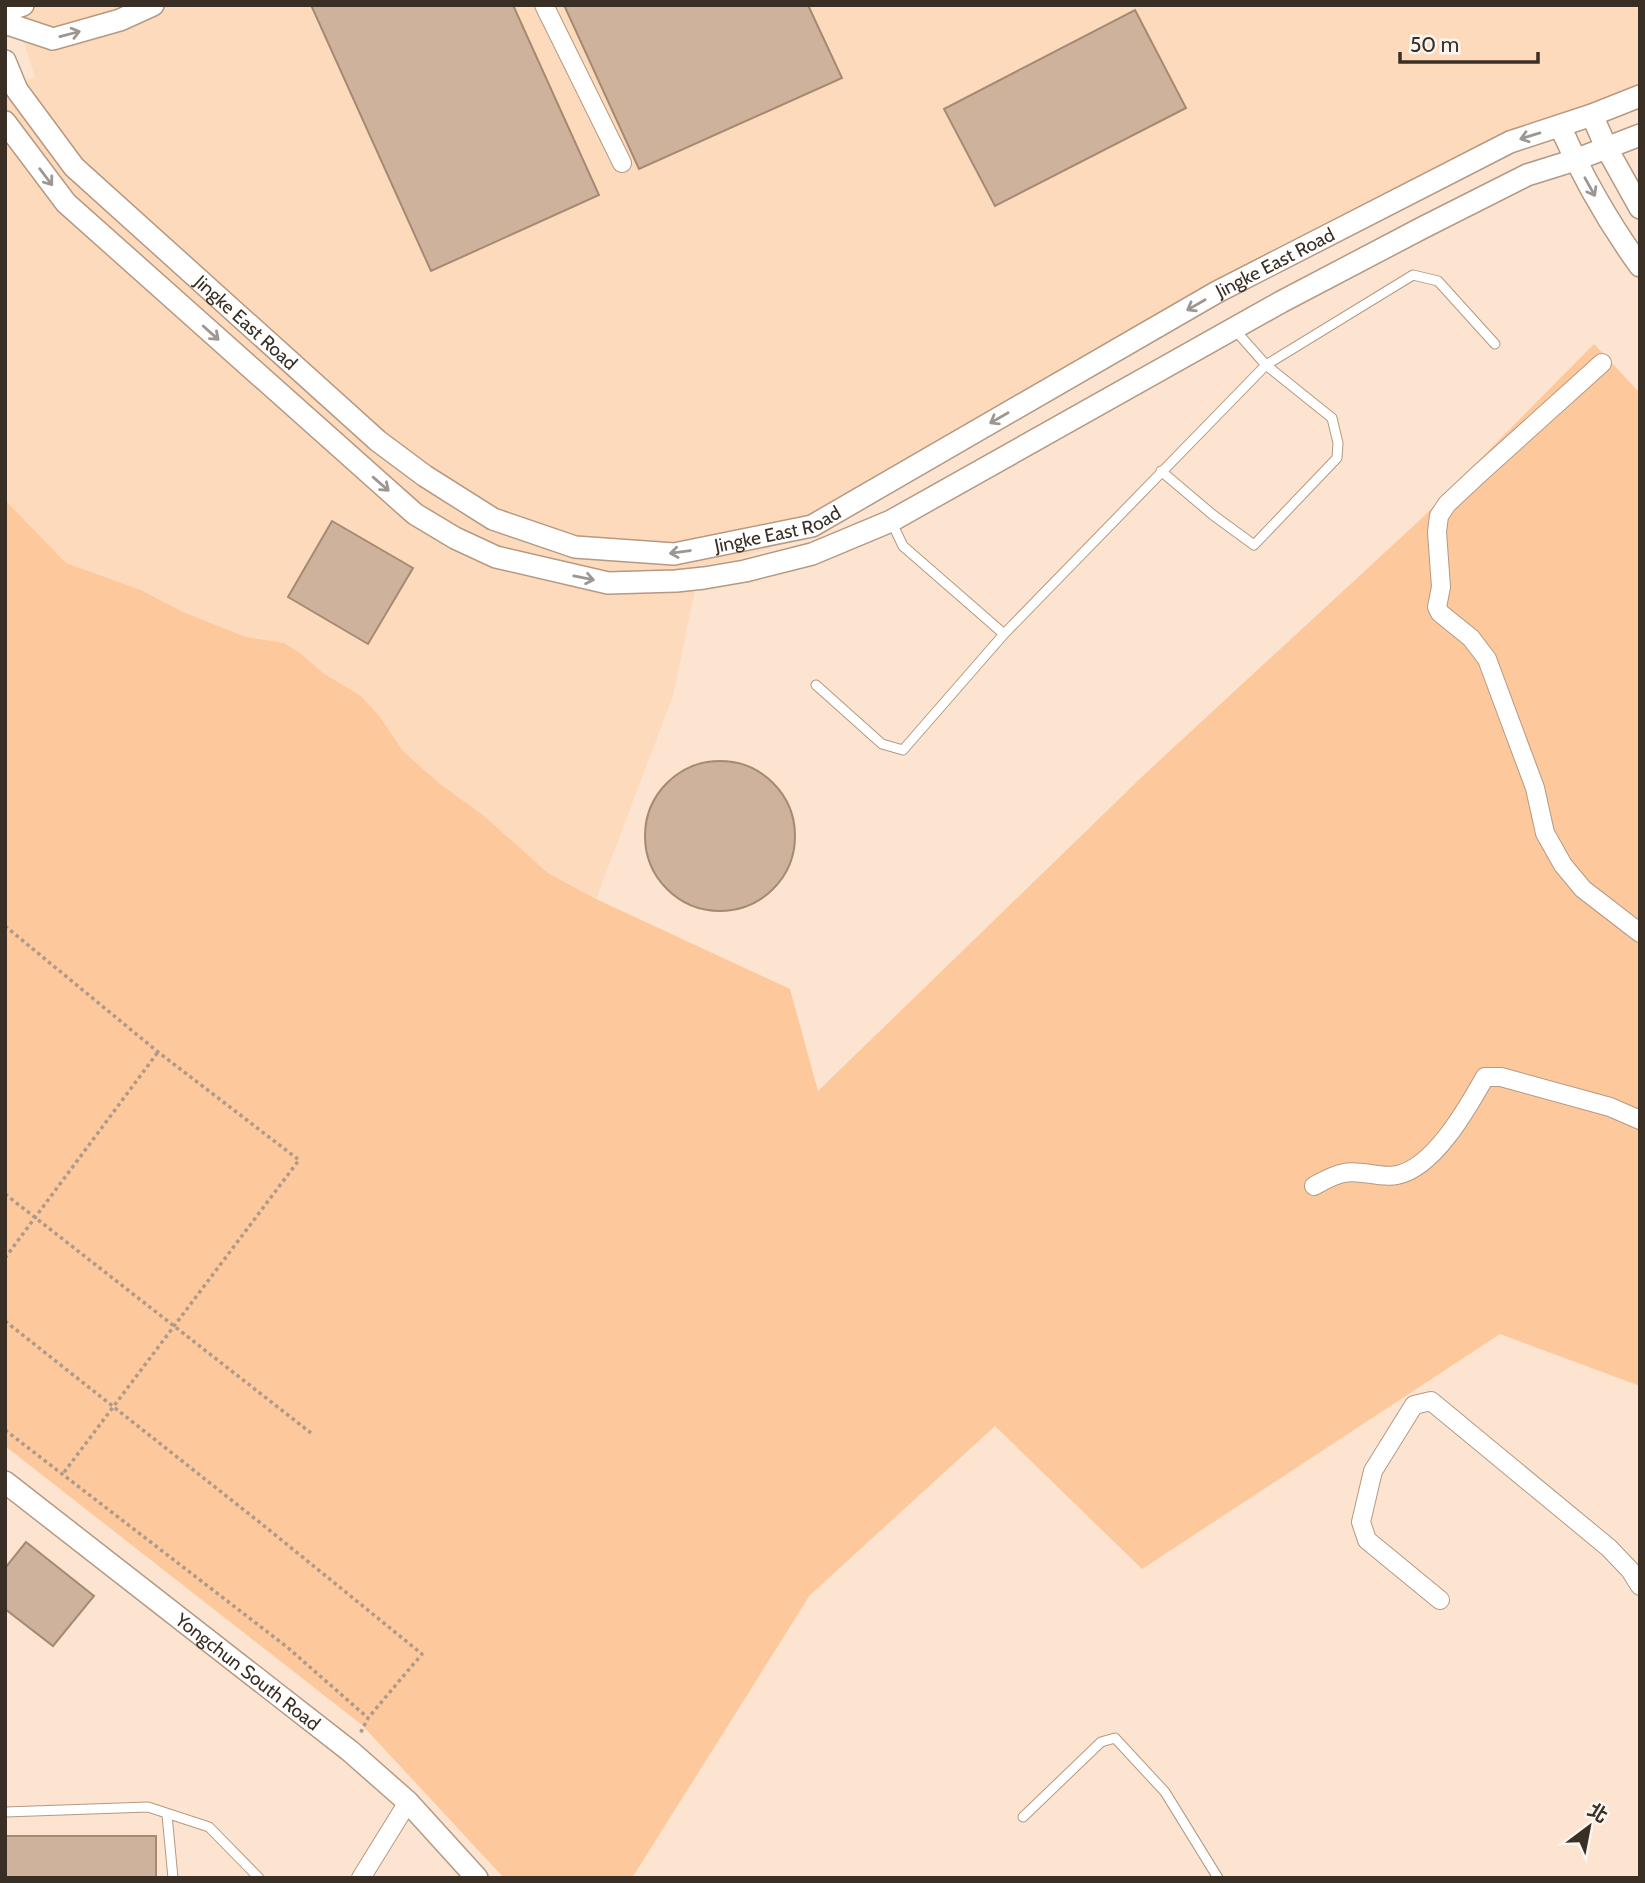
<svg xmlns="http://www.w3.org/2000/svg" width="1645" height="1883" font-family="Cabin,'Noto Sans TC',sans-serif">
  <rect width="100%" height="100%" fill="#fce4d0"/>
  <path fill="#fedabc" d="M13 5H1640V93L1409 193 797 539 737 559 700 566 673 696 596 899 548 873 483 815 440 784 403 751 380 717 361 696 323 673 299 653 284 643 246 637 183 612 141 590 66 563 5 500V84L35 78Z"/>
  <path fill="#fdc89b" d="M1594 344 1640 393V1386L1500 1334 1142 1569 995 1426 810 1595 632 1878H504L362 1725 5 1446V500L66 563 141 590 183 612 246 637 284 643 300 653 323 673 361 696 380 717 403 751 440 784 483 815 548 873 596 899 790 989 818 1091 1147 772 1421 519Z"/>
  <path fill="#cfb29b" stroke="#a58a73" stroke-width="2" d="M311 5H513L599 195 431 271Z
    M564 5H808L842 78 639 169Z
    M1135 10 1186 108 995 206 944 109Z
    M332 521 413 568 368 644 288 597Z
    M645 836a75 75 0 1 1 150 0a75 75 0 1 1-150 0Z
    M26 1542 94 1596 53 1646 5 1609V1568Z
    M5 1836H156V1878H5Z"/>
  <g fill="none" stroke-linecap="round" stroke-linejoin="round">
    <defs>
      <path id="service" d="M1161 471 1213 515 1254 545 1337 458 1338 443 1332 418 1266 365 1235 330
        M891 521 903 546 1004 634
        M816 685 882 744 903 750 1004 634 1266 365 1413 275 1438 281 1495 344
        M5 1812 148 1807 209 1827 259 1878
        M167 1815 173 1878
        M1023 1817 1101 1742 1115 1738 1165 1792 1218 1878"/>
      <path id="minor" d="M544 5 622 163
        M1602 363 1479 474 1447 504 1439 516 1437 532 1441 587 1437 607 1440 613 1471 638 1487 659 1535 788 1545 833 1563 865 1583 889 1640 933
        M1314 1186C1323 1181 1333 1175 1344 1173 1360 1169 1380 1179 1397 1175 1434 1168 1468 1107 1485 1077H1501L1610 1107 1640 1120
        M1440 1600 1367 1540 1361 1522 1373 1471 1414 1405 1431 1401 1609 1548 1630 1570 1640 1586
        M361 1878 408 1802"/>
      <g id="tertiary">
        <path d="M5 11 23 5"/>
        <path d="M5 23 53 39 120 20 153 5"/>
        <path id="s1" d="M5 61 17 90 74 167 378 441 425 476 493 519 575 547 674 554 812 526 1217 292 1510 142 1592 115 1640 96"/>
        <path d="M1592 115 1606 147 1640 208"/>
        <path d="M5 122 66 203 415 514 455 538 496 557 608 583 676 581 704 578 745 571 812 554 891 521 1281 302 1424 227 1527 175 1575 160 1640 135"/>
        <path d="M1560 126C1582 176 1608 222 1640 266"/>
        <path id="s2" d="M5 1482 350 1751 408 1802 477 1878"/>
      </g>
    </defs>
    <use href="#service" stroke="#b59982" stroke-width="11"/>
    <use href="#minor" stroke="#b59982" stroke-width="20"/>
    <use href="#tertiary" stroke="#b59982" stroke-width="24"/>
    <path stroke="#ad9a8a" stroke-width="3.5" stroke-dasharray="3.5 3.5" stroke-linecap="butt" d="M5 926 158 1052 299 1160 62 1475
      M5 1194 311 1433
      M5 1258 158 1052
      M5 1321 263 1525 422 1654 368 1718 360 1734
      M5 1430 287 1647 368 1718"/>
    <use href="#service" stroke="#fff" stroke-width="9"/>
    <use href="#minor" stroke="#fff" stroke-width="18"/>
    <use href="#tertiary" stroke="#fff" stroke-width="21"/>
  </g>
  <defs><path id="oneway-shaft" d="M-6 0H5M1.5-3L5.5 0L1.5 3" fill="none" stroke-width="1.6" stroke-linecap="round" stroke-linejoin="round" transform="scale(1.75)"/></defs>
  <g stroke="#9c9792">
    <use href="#oneway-shaft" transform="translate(70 34) rotate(-15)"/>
    <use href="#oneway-shaft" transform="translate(1530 136) rotate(163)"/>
    <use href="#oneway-shaft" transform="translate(46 177) rotate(53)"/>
    <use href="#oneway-shaft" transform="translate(1590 187) rotate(61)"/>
    <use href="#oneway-shaft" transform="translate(1196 305) rotate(150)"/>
    <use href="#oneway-shaft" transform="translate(211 333) rotate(42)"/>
    <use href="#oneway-shaft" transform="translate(999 418) rotate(150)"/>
    <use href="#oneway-shaft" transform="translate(381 484) rotate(41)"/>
    <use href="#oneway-shaft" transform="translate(680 552) rotate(172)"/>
    <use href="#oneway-shaft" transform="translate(584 578) rotate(11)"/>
  </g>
  <g text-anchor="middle" stroke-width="6" stroke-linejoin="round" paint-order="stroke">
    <g font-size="19" fill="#3a2f25" stroke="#fbf5f0">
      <text dy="7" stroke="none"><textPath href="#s1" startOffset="1535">Jingke East Road</textPath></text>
      <text dy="7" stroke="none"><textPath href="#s1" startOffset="359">Jingke East Road</textPath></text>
      <text dy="7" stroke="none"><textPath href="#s1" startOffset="968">Jingke East Road</textPath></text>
      <text dy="7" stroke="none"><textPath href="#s2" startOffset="308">Yongchun South Road</textPath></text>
    </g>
  </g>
  <rect width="1645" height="1883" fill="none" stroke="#3a2f25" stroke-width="14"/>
  <g transform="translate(1589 1827) rotate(32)" stroke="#fbf5f0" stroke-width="5" paint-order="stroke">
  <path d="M0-5L12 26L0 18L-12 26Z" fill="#3a2f25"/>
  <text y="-10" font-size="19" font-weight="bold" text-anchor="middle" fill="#3a2f25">北</text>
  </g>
  <path d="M1400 52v10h138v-10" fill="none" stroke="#3a2f25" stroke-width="3.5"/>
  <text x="1410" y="52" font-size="21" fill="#3a2f25" stroke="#fbf5f0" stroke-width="5" paint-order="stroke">50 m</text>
</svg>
